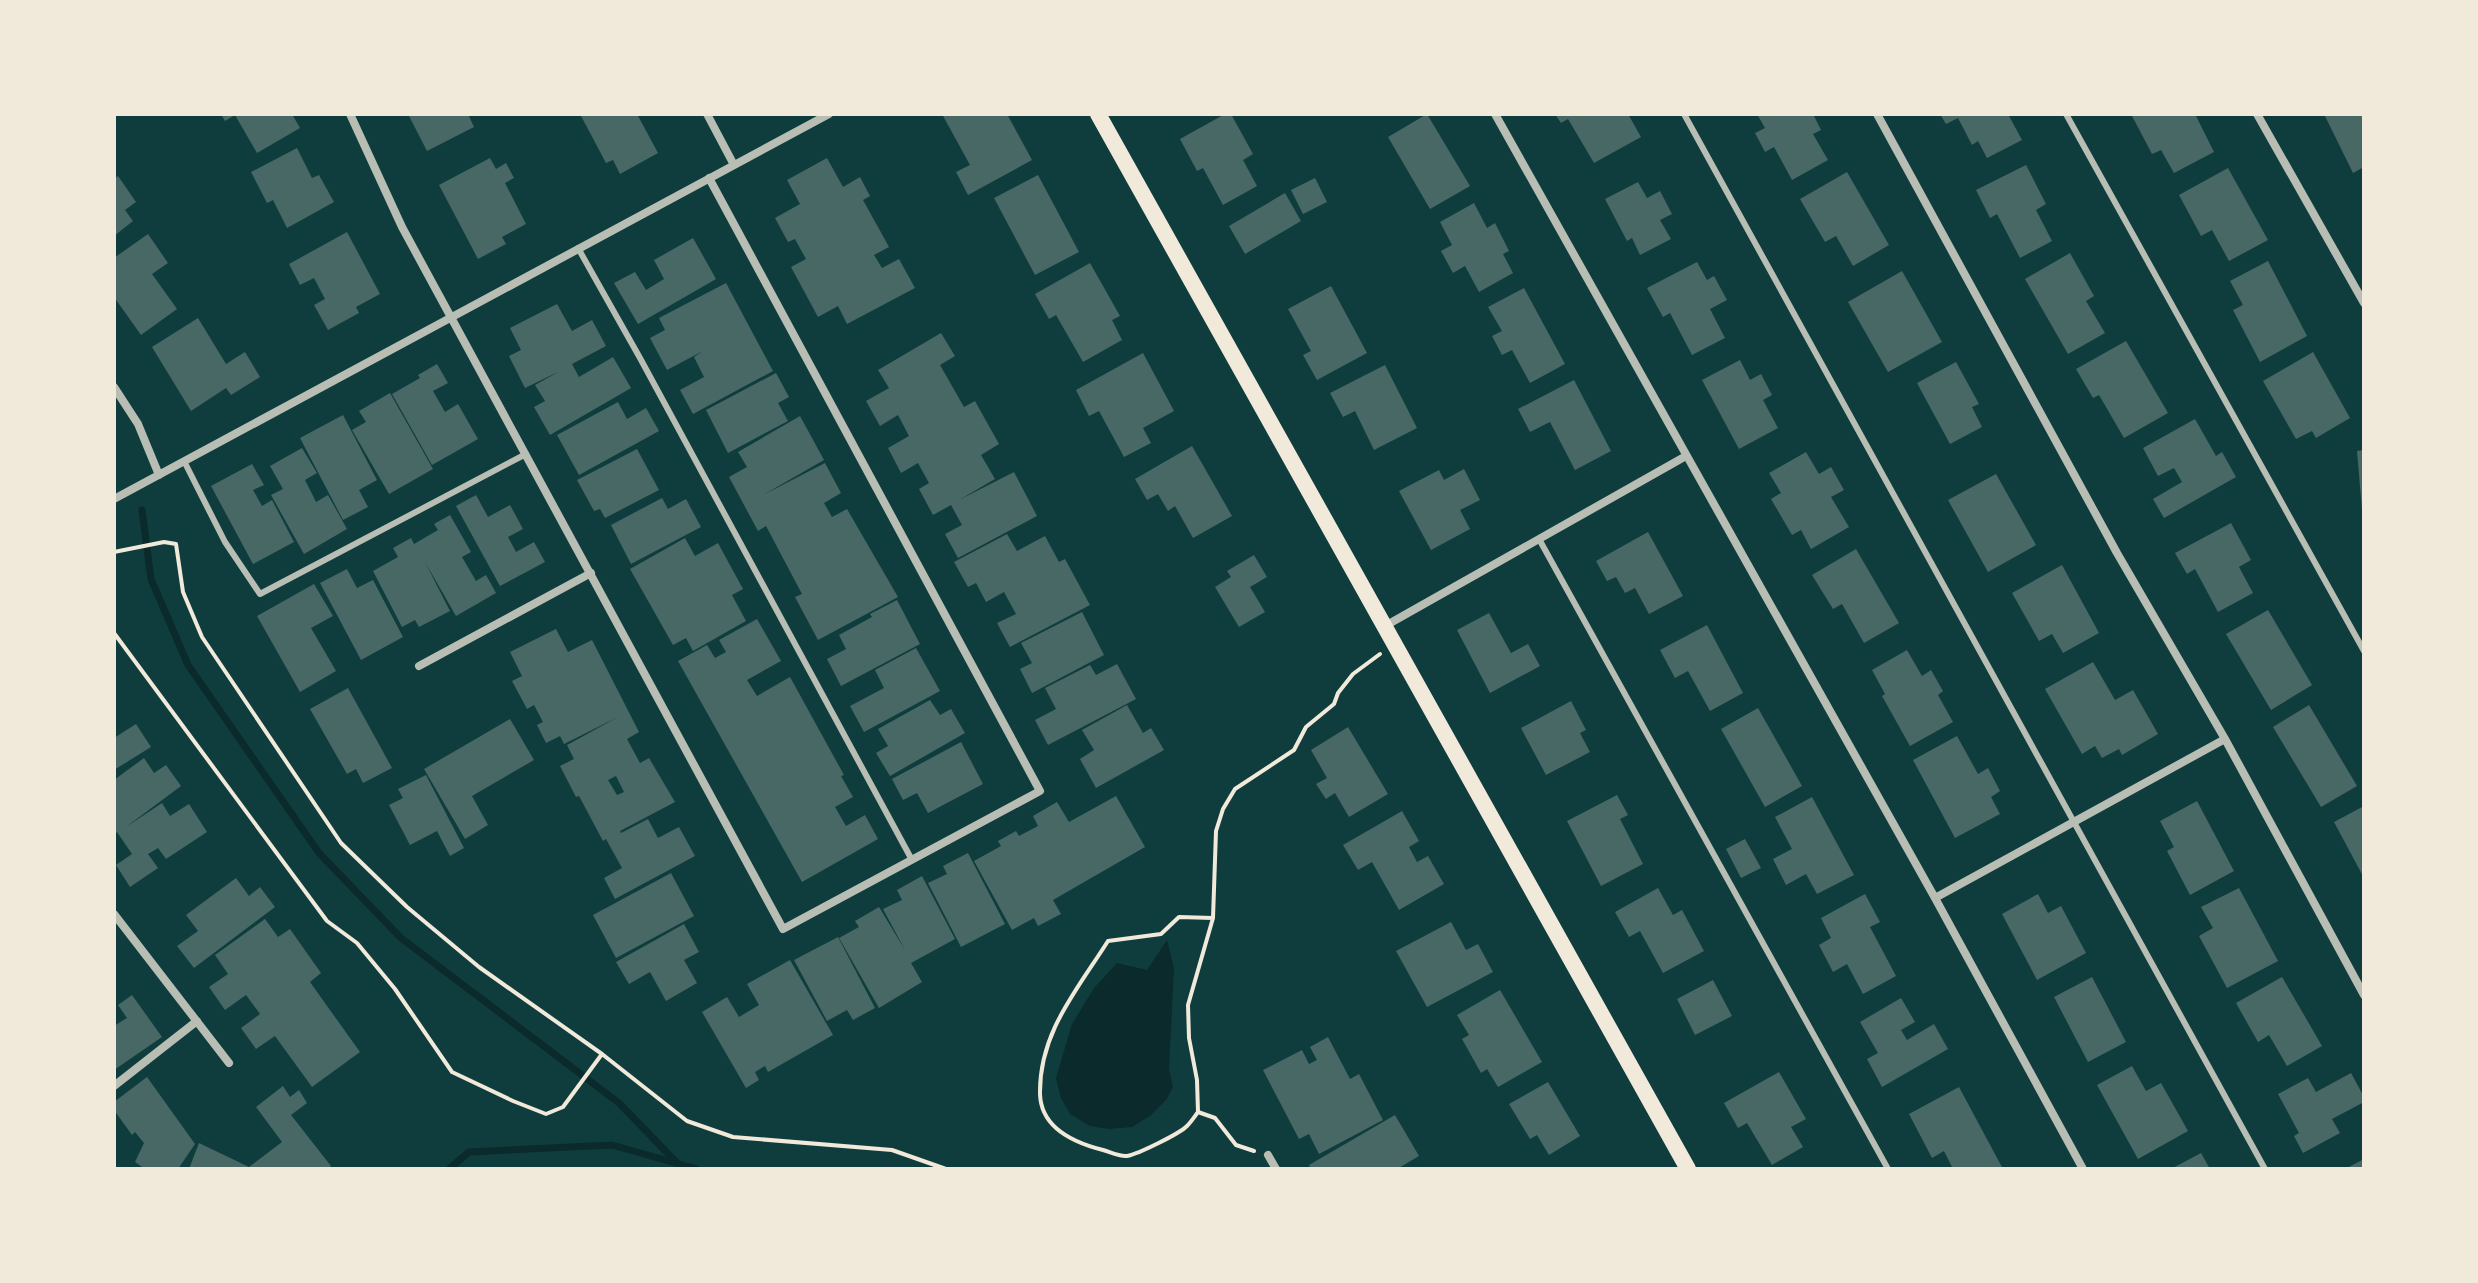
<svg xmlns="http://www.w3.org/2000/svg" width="2478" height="1283" font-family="Signika,sans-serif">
  <rect width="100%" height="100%" fill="#0f3d3e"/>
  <path fill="#0a2a2b" d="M1167 940 1174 968 1169 1069 1173 1087 1166 1100 1150 1116 1132 1127 1109 1129 1090 1126 1070 1114 1061 1098 1056 1078 1072 1024 1094 988 1117 963 1147 970Z"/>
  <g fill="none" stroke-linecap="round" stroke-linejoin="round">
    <path stroke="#0a2a2b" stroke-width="7" d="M142 510 151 579 188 665 319 853 401 938 619 1103 678 1164
      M449 1169 469 1152 612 1145 697 1169"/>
  </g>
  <path fill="#486865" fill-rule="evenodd" d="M221 114H292L300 128 257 153 235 115 225 121Z
    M408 114H468L474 127 427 151Z
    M580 114H637L658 153 620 174 613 160 606 163Z
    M942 114H1007L1032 160 968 195 956 172 970 165Z
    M1225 114H1231L1253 154 1243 160 1257 186 1223 205 1203 168 1197 171 1180 139Z
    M1427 114 1470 186 1430 209 1388 137Z
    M1555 114H1628L1641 137 1594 163 1568 119 1561 123Z
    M1757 114H1813L1821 130 1813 134 1828 160 1792 180 1774 147 1765 152 1755 133 1765 128Z
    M1940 114H2008L2022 140 1987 158 1978 141 1972 145 1958 118 1946 124Z
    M2131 114H2195L2214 152 2174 173 2161 150 2152 154Z
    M2324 114H2364V167L2353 173Z
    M297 148 312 178 319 175 334 202 287 228 273 200 267 203 251 172Z
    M490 158 496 169 506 163 514 178 505 183 526 224 502 237 506 244 478 259 439 185Z
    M827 158 843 187 860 177 870 196 863 200 889 247 874 255 882 268 899 259 915 288 847 324 838 306 818 317 791 267 806 259 795 239 788 242 775 218 800 204 787 180Z
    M2026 165 2046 204 2036 210 2052 241 2020 258 1997 214 1990 218 1976 190Z
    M2228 168 2268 240 2229 261 2212 230 2201 236 2179 195Z
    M1847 172 1889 245 1853 266 1836 236 1825 242 1800 199Z
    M1038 175 1079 252 1035 275 994 198Z
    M118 176 136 202 125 210 133 221 114 236V179Z
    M1315 178 1327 202 1303 214 1291 190Z
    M1638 182 1647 198 1660 191 1672 214 1660 220 1671 239 1640 255 1632 238 1627 241 1605 199Z
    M1285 193 1301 221 1245 254 1229 226Z
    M1474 203 1487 228 1495 223 1509 251 1503 254 1513 273 1479 292 1465 266 1453 273 1441 251 1452 245 1440 222Z
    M347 232 380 294 356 307 359 313 328 330 314 305 325 299 314 278 300 285 289 264Z
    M148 234 168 263 152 274 177 309 141 335 114 297V258Z
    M693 238 716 279 638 324 614 283 635 272 646 290 664 279 654 260Z
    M2070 253 2094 296 2086 301 2105 333 2068 354 2025 279Z
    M2268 261 2307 336 2260 362 2233 310 2243 305 2230 281Z
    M1697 262 1707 280 1714 276 1727 300 1710 309 1725 338 1692 355 1670 313 1663 317 1647 288Z
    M1090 263 1120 316 1112 320 1122 340 1083 362 1056 315 1049 319 1035 294Z
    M1902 271 1942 342 1888 372 1848 302Z
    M726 283 773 371 693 414 680 390 704 377 694 357 703 351 667 370 650 338 665 330 659 318Z
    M1331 286 1367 353 1317 380 1303 355 1311 351 1288 309Z
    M1524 288 1565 364 1530 383 1512 350 1502 355 1492 336 1502 331 1488 307Z
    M557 304 572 331 592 320 606 346 572 364 579 377 613 357 631 388 550 435 534 407 545 401 535 385 560 371 525 388 509 356 521 350 510 328Z
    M198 318 226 364 245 352 260 377 231 395 226 388 191 411 152 347Z
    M941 333 955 356 940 365 964 407 975 401 999 444 981 455 995 479 959 500 1014 472 1037 516 958 558 945 534 962 525 951 505 933 515 919 489 929 483 918 463 901 473 888 448 909 436 898 415 880 426 866 401 889 388 878 370Z
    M2126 341 2168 413 2124 438 2099 395 2093 398 2076 369Z
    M2313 352 2350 418 2316 438 2312 431 2296 439 2263 381Z
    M1143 353 1174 411 1143 428 1151 443 1124 457 1099 411 1089 416 1076 390Z
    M1740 360 1750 380 1761 374 1772 395 1763 400 1778 428 1739 449 1702 380Z
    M1956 362 1979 404 1972 407 1982 427 1950 444 1917 383Z
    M437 364 448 383 433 391 445 412 458 404 478 439 432 465 392 394 420 378 418 375Z
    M1385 365 1417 428 1374 450 1355 411 1343 417 1330 393Z
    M776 373 789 397 778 403 788 421 728 453 706 410Z
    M1574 380 1611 451 1575 470 1550 422 1530 432 1518 409Z
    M390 393 433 469 389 494 352 430 366 422 359 411Z
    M618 402 627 419 646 408 659 431 579 475 557 435Z
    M343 415 377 480 359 490 368 507 343 520 300 438Z
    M800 416 824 460 763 495 825 463 841 493 824 503 832 517 847 509 898 597 818 640 795 597 802 594 766 526 758 531 729 477 747 467 738 452Z
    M2195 419 2216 456 2222 452 2236 477 2164 518 2153 499 2182 482 2174 468 2158 476 2143 448Z
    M1192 446 1232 516 1193 538 1175 506 1168 511 1158 494 1147 500 1135 479Z
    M302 448 317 473 305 480 316 502 328 495 347 529 304 554 271 495 283 489 270 466Z
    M637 449 659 490 605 518 600 509 594 511 577 480Z
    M2364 450V510H2362L2357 451Z
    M1806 452 1819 474 1831 467 1844 490 1831 497 1849 527 1811 549 1801 530 1792 535 1771 499 1781 493 1769 473Z
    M252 464 264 485 253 490 262 506 272 500 294 542 253 564 211 486Z
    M1464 469 1480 500 1460 510 1470 529 1431 550 1399 491 1439 470 1444 480Z
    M1996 474 2036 545 1988 572 1948 500Z
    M476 495 488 517 510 505 523 529 508 537 516 552 534 542 545 562 500 586 456 506Z
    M662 498 668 509 686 499 701 527 631 564 611 525Z
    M450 515 471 552 462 557 476 581 486 575 496 593 456 616 425 562 450 611 419 627 415 620 402 627 373 571 398 557 393 548 411 538 414 544 438 530 434 524Z
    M2231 523 2251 560 2239 567 2253 593 2218 612 2195 569 2187 574 2175 553Z
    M1648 532 1683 596 1649 614 1635 588 1625 593 1616 577 1607 581 1596 561Z
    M1007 534 1017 551 1045 536 1059 562 1065 559 1090 605 1010 647 997 623 1016 614 1004 592 986 602 976 583 968 587 954 562Z
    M685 538 695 556 718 543 743 589 732 595 746 621 693 651 686 638 673 645 630 569Z
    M1856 549 1899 623 1864 643 1842 604 1833 609 1812 575Z
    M1254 555 1267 577 1250 587 1265 612 1239 627 1215 587 1231 577 1227 571Z
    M2062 565 2099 633 2063 653 2052 634 2039 641 2012 593Z
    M347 569 357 588 373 580 403 637 361 660 320 583Z
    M314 584 333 616 311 628 336 671 300 692 257 616Z
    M897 600 920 644 841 686 827 659 846 649 839 635 872 617 870 614Z
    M2268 610 2312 685 2271 710 2226 634Z
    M1082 612 1104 655 1032 693 1020 669 1032 663 1021 643Z
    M1489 613 1511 653 1528 644 1540 666 1490 693 1457 630Z
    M757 619 781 661 747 680 757 696 790 677 844 775 841 776 853 797 835 807 846 826 865 815 878 839 802 882 678 661 707 645 715 658 726 652 719 640Z
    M1707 625 1743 693 1710 711 1688 671 1675 678 1660 650Z
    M556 629 568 652 592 640 639 732 627 739 640 763 649 758 675 802 620 831 621 833 648 819 658 838 679 827 695 856 615 899 604 878 622 868 606 839 603 841 579 796 576 797 560 766 574 759 567 745 618 717 564 744 560 736 546 743 537 725 543 722 534 705 527 709 512 681 522 676 510 652ZM616 776 624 792 617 795 608 780Z
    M916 648 940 691 864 732 850 706 884 688 875 670Z
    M1907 650 1922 676 1931 670 1943 691 1938 695 1953 722 1910 746 1882 696 1885 694 1872 670Z
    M2093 662 2115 700 2133 690 2158 734 2122 755 2119 749 2102 758 2095 746 2082 754 2045 689Z
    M1117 664 1136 699 1048 745 1035 720 1056 709 1045 688 1090 665 1096 675Z
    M348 688 392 768 363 783 356 769 347 774 310 709Z
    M930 700 940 715 951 709 965 733 890 776 876 753 888 746 878 729Z
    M1571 701 1586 730 1580 733 1590 752 1546 775 1521 728Z
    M1127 705 1143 733 1151 728 1164 750 1096 788 1080 759 1094 750 1082 730Z
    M2309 705 2357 786 2321 807 2273 727Z
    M1758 708 1802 786 1765 807 1721 729Z
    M510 719 534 760 472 796 488 825 465 839 424 769Z
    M136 724 151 747 114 770V738Z
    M1348 727 1388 794 1349 817 1335 793 1326 799 1316 784 1327 778 1311 750Z
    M1957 736 1978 774 1988 768 2000 791 1991 797 2000 814 1955 838 1913 760Z
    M961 742 983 784 928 813 917 793 903 800 892 779Z
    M144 758 154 773 166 765 181 786 126 827 162 803 170 816 189 804 207 832 166 859 158 848 148 854 158 868 130 887 116 865 132 854 117 832 114 835V780Z
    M426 775 464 848 450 856 437 831 410 845 389 805 403 798 398 789Z
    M1617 795 1628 815 1620 819 1643 864 1601 886 1567 821Z
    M1116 796 1145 847 1053 900 1061 914 1038 926 1034 918 1012 930 974 861 1001 846 998 841 1016 831 1019 836 1038 826 1033 816 1057 802 1069 822Z
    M1812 797 1854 875 1817 894 1806 874 1786 885 1773 859 1792 849 1775 817Z
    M2197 801 2234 871 2190 895 2167 851 2174 847 2160 821Z
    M2364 806V878L2334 822Z
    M1402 811 1419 841 1409 847 1417 862 1428 856 1444 884 1399 910 1372 862 1358 870 1343 845Z
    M1745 839 1761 868 1741 878 1726 849Z
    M968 853 1005 924 961 947 928 883 947 874 943 866Z
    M671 873 694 916 616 958 593 915Z
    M922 876 955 939 911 963 922 982 879 1008 839 938 859 927 855 921 879 907 905 950 883 909 902 900 897 890Z
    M236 878 249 896 260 887 275 907 194 968 177 946 198 931 186 915Z
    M1658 888 1673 915 1682 910 1704 951 1663 973 1640 931 1629 937 1615 912Z
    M2239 888 2278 961 2227 988 2199 936 2213 928 2201 907Z
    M1865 894 1880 922 1870 927 1896 976 1863 994 1847 964 1833 972 1819 945 1831 938 1821 918Z
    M2038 894 2048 913 2061 906 2086 953 2037 980 2002 914Z
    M265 919 278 937 290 929 321 973 310 982 360 1052 312 1087 275 1036 256 1049 241 1028 260 1014 246 995 225 1010 209 987 228 974 215 955Z
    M1451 922 1466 950 1478 944 1493 972 1427 1007 1396 951Z
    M684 924 699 952 684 960 697 983 666 1001 650 972 629 984 616 962Z
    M838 937 875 1008 853 1020 847 1010 827 1021 794 960Z
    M790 960 833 1035 768 1072 765 1066 755 1072 759 1080 746 1088 702 1012 727 997 739 1017 759 1005 747 984Z
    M2092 977 2126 1042 2088 1062 2054 997Z
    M2282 977 2322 1046 2287 1066 2269 1035 2258 1042 2236 1003Z
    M1713 980 1732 1016 1695 1035 1677 999Z
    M1500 990 1542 1062 1498 1087 1487 1069 1481 1073 1462 1039 1469 1035 1457 1015Z
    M132 995 162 1037 114 1070V1026L127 1018 118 1005Z
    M1901 998 1915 1022 1901 1030 1907 1040 1934 1024 1948 1049 1882 1087 1867 1059 1878 1053 1860 1022Z
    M1328 1037 1350 1079 1359 1074 1383 1120 1319 1154 1309 1134 1299 1139 1263 1070 1302 1050 1309 1064 1317 1060 1310 1047Z
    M2132 1066 2146 1091 2161 1083 2188 1131 2138 1159 2097 1085Z
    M1779 1072 1806 1119 1791 1127 1803 1147 1772 1165 1747 1123 1738 1128 1724 1103Z
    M2351 1073 2364 1097V1102L2332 1119 2340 1133 2303 1153 2294 1136 2299 1133 2278 1094 2308 1078 2316 1092Z
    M147 1077 195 1144 178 1169H145L135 1162 144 1143 135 1132 132 1135 114 1110V1102Z
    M1548 1082 1580 1136 1549 1155 1537 1135 1530 1139 1509 1104Z
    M283 1086 290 1097 299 1090 307 1103 291 1115 331 1166 327 1169H189L199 1143 249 1167 282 1142 256 1107Z
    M1959 1087 2003 1169H1953L1944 1151 1932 1158 1909 1114Z
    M1395 1115 1419 1156 1397 1169H1311L1309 1165Z
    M2201 1153 2210 1169H2171Z
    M2364 1159V1169H2345Z"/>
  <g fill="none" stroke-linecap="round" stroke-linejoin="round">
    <path stroke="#f1e9da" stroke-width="4" d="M114 552 164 542 176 544 183 592 202 637 341 843 407 907 479 967 602 1054 687 1121 733 1137 892 1150 946 1169
      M114 633 327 921 357 943 395 989 452 1072 513 1101 546 1114 563 1107 602 1054
      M1213 918 1179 917 1161 934 1108 941C1077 990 1039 1033 1040 1094 1041 1129 1075 1143 1103 1150 1110 1152 1120 1157 1127 1156 1138 1154 1179 1134 1187 1126 1191 1122 1195 1116 1198 1112L1215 1118 1236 1145 1254 1151
      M1198 1112 1197 1080 1189 1038 1188 1005 1213 918 1216 831 1223 809 1235 789 1294 750 1306 727 1334 704 1338 693 1353 674 1380 654"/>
    <path stroke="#b8beb3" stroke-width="6" d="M1684 114 2265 1169
      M2066 114 2364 651
      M578 248 640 358 912 860
      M184 461 225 542 260 594 526 454
      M1539 539 1888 1169"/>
    <path stroke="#b8beb3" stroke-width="8" d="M350 114 402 227 783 929 1040 791 709 178
      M707 114 734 165
      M1495 114 1935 898 2083 1169
      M1877 114 2117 553 2225 739 2364 995
      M2257 114 2364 303
      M114 387 138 424 159 475
      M114 499 829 114
      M1385 626 1686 456
      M419 666 591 573
      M1935 898 2225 739
      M114 914 229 1063
      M114 1086 197 1021
      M1268 1155 1276 1169"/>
    <path stroke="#f1e9da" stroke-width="16" d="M1098 114 1688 1169"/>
  </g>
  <rect width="2478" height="1283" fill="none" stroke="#f1e9da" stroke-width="232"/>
</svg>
